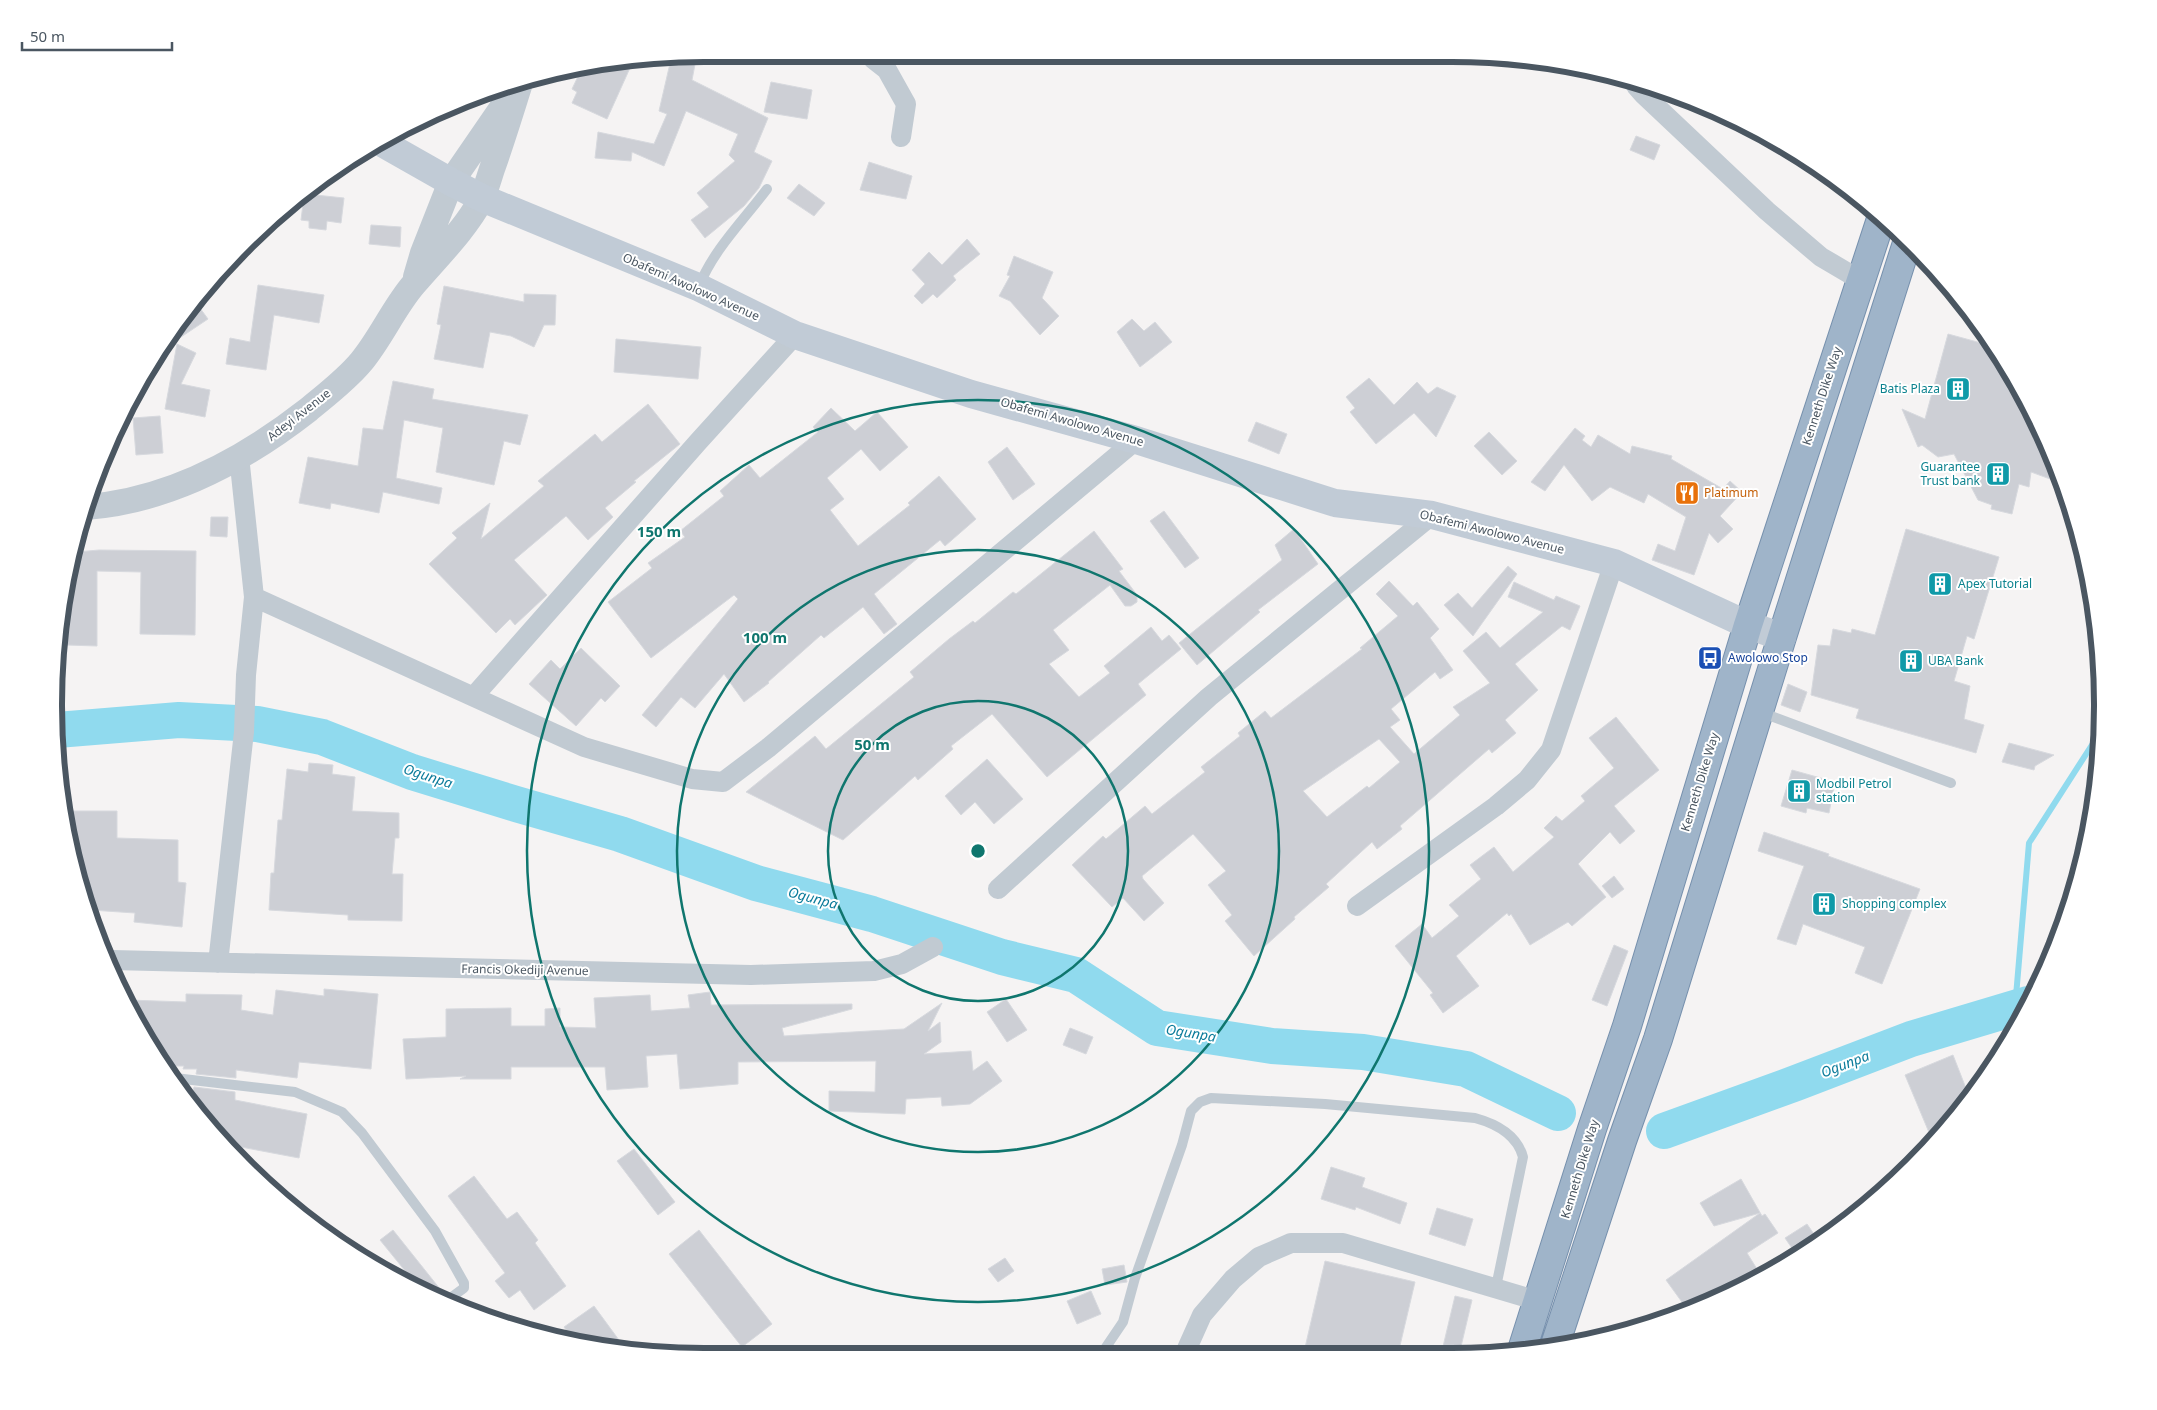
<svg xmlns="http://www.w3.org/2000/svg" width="2157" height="1410" font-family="'Noto Sans',sans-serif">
  <rect width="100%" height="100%" fill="#f5f3f3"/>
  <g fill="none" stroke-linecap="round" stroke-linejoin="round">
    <path stroke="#90daee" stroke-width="6" d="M2015 1008 2029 843 2099 734"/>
    <path stroke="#90daee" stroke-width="36" d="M57 730 179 720 257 724 322 737 412 772 516 804 620 834 756 883 872 914 1002 957 1076 975 1157 1028 1272 1046 1363 1052 1466 1069 1558 1113
      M1664 1131 1796 1083 1911 1039 2028 1004"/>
  </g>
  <path fill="#cdcfd5" stroke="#d7d9de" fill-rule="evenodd" d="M620 59H634L607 119 572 103 577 92 572 89 582 68Z
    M671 59H696L692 80 768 118 754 152 772 161 759 188 744 206 705 238 691 220 709 207 697 193 735 161 729 155 738 134 686 111 664 166 632 152 631 161 595 158 598 132 654 144 667 114 659 111Z
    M771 82 812 90 807 119 764 112Z
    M1636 136 1660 145 1654 160 1630 150Z
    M869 162 912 176 906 199 860 190Z
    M799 184 825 203 814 216 787 198Z
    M306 194 344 198 341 223 327 221 326 230 309 228V221L301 220 304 196Z
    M371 225 401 227 400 247 369 244Z
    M967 239 980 254 953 276 956 280 937 298 933 294 922 304 914 296 925 284 912 270 929 252 942 265Z
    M1014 256 1053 272 1042 298 1059 316 1040 335 1010 301 999 296 1010 276 1007 275Z
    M258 285 324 295 319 323 274 315 266 370 226 364 230 338 250 342Z
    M444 286 524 302V294L556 295 555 325H544L534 347 511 336 490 332 483 368 434 359 441 325 437 324Z
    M197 304 208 319 178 339 181 319 187 311Z
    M1132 319 1144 331 1155 322 1172 342 1140 367 1117 332Z
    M1948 334 1992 346 2036 417 2061 483 2031 472 2029 487 2019 484 2012 514 1991 509 1992 505 1978 500 1954 454 1938 457 1922 445 1918 447 1902 409 1925 419Z
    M616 339 701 347 698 379 614 372Z
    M177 344 196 353 181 384 210 390 205 417 165 409Z
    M1369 378 1394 405 1417 382 1428 394 1437 387 1456 396 1436 437 1414 413 1376 444 1350 412 1355 408 1346 397Z
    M393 381 434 389 432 399 528 415 520 445 504 441 494 485 436 472 443 428 404 420 396 478 442 488 439 504 383 492 379 513 331 503 330 509 299 503 308 457 358 466 363 428 383 430Z
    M648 404 680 444 634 481 636 482 605 508 613 517 588 540 566 516 514 560 547 595 515 625 510 619 496 633 429 564 457 538 452 533 490 503 481 539 544 486 538 481 595 434 602 442Z
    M831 408 855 431 877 412 908 447 880 471 861 449 827 478 844 499 830 510 858 546 910 505 908 503 939 476 976 519 945 546 940 540 874 594 897 624 884 634 863 607 824 638 821 635 768 682 769 683 744 702 724 674 695 708 681 697 656 727 642 715 738 599 734 595 651 658 608 602 652 568 648 563 685 537 680 531 724 496 720 491 749 465 760 478 818 432 813 427Z
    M160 416 163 453 136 455 133 418Z
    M1256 422 1287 434 1279 454 1248 441Z
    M1575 428 1585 436 1582 440 1591 447 1598 435 1630 454 1632 446 1672 456 1671 459 1723 489 1730 481 1742 492 1720 516 1733 529 1718 543 1709 533 1694 575 1652 560 1658 544 1675 551 1686 517 1648 494 1644 503 1610 487 1592 501 1564 465 1545 491 1531 482Z
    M1489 432 1517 461 1502 475 1474 446Z
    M1007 447 1035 484 1013 500 988 462Z
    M1164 511 1199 558 1185 568 1150 521Z
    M211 517H228L227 537 210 536Z
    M1294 529 1318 564 1258 610 1260 612 1197 665 1179 643 1282 560 1275 545Z
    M1906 529 1999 557 1974 639 1967 636 1954 681 1970 686 1964 719 1984 725 1976 753 1856 718 1859 709 1811 695 1818 645 1830 646 1833 629 1851 633 1852 629 1875 635Z
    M1094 531 1123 569 1119 571 1137 595V602L1131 606H1125L1110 585 1053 630 1069 650 1049 664 1079 697 1110 673 1104 666 1151 627 1162 641 1169 635 1181 649 1138 684 1146 695 1047 777 992 714 951 746 953 749 918 780 915 776 843 840 746 792 815 736 826 749 914 677 910 672 949 639 973 621 975 623 1013 592 1016 594Z
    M99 550 196 551 195 635 140 634 141 572 97 571V646L67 645 66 607 77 552Z
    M1508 566 1517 574 1473 636 1444 605 1458 593 1472 608Z
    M1389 581 1413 606 1417 602 1439 629 1430 638 1453 670 1440 679 1435 672 1391 709 1400 720 1390 727 1414 754 1460 715 1453 707 1490 683 1463 651 1486 632 1500 648 1543 612 1508 597 1514 582 1554 600 1556 596 1580 606 1570 630 1562 626 1515 664 1538 690 1505 720 1516 733 1492 753 1489 749 1400 826 1402 829 1377 849 1372 842 1326 884 1329 887 1294 917 1295 919 1254 956 1225 921 1232 915 1208 885 1226 871 1193 834 1142 876 1143 879 1164 903 1144 921 1123 898 1112 907 1072 865 1103 836 1106 839 1145 806 1152 814 1205 772 1201 767 1240 736 1238 733 1265 711 1271 718 1362 649 1360 648 1398 616 1376 594ZM1379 739 1400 762 1369 788 1367 786 1327 817 1303 791Z
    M581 648 620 686 605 702 601 698 576 726 529 684 551 660 560 669Z
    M1788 684 1807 692 1800 712 1781 705Z
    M1616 717 1659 770 1614 806 1635 831 1620 844 1610 832 1578 864 1606 897 1572 926 1568 922 1530 945 1511 914 1509 916 1507 913 1456 956 1479 986 1443 1013 1430 995 1433 993 1395 946 1422 924 1432 938 1459 916 1449 905 1481 879 1470 865 1494 847 1513 872 1554 837 1544 828 1556 816 1562 821 1585 801 1581 796 1614 768 1589 738Z
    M2009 743 2054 755 2035 766 2034 770 2002 762Z
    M987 759 1023 799 994 824 975 802 961 815 945 796Z
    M309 763 333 765 332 774 355 777 352 811 399 813V838H395L392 874H403L402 921 348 920V915L269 910 271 873H274L278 820H282L287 769 308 772Z
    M1792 770 1835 782 1829 813 1807 808 1806 813 1781 806Z
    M72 811H117V838L178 840V882L186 883 182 927 134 922 135 913 91 910 76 873 73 859 74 844H72Z
    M1764 832 1829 854 1828 856 1920 889 1882 984 1855 973 1865 947 1803 924 1796 945 1777 939 1804 866 1758 851Z
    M1614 876 1624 889 1612 898 1602 886Z
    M1614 945 1628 951 1607 1006 1592 1000Z
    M324 989 378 994 371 1069 299 1062 297 1078 236 1070V1078L196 1074 197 1069H183L184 1066H166L141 1031 128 1000 186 1002V994L242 995 241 1010 273 1015 276 990 324 996Z
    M710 992 711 1005 852 1004V1009L782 1028 784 1036 904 1029 942 1003 928 1031 940 1022 941 1042 924 1054 971 1051 973 1071 987 1061 1002 1081 970 1104 942 1106 941 1097 906 1099 905 1114 829 1111V1091L875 1092 876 1061 738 1062V1084L680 1089 677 1054 646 1056 648 1087 607 1090 605 1067H511V1079H460L466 1076 406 1079 403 1039 446 1037V1009L511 1008V1026H545V1009L560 1008V1027L596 1028 594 998 650 995 651 1011 690 1008 688 995Z
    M1006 999 1027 1030 1007 1042 987 1012Z
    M1070 1028 1093 1037 1086 1054 1063 1045Z
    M1953 1055 1969 1096 1942 1134 1933 1142 1905 1075Z
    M194 1087 235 1092V1100L307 1114 299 1158 225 1144 215 1134 191 1101Z
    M634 1149 675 1202 658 1215 617 1161Z
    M1331 1167 1365 1178 1362 1187 1407 1203 1400 1224 1356 1207 1355 1210 1321 1199Z
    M474 1176 507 1219 517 1212 538 1240 535 1243 566 1286 534 1310 520 1290 509 1298 495 1281 505 1273 448 1196Z
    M1741 1179 1762 1216 1765 1214 1778 1233 1747 1253 1757 1269 1737 1281 1735 1280 1703 1303 1687 1309 1666 1280 1760 1213 1714 1226 1700 1203Z
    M1437 1208 1473 1219 1465 1246 1429 1234Z
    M1807 1224 1818 1240 1796 1254 1785 1238Z
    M393 1230 444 1294 439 1299 419 1288 380 1240Z
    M699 1230 772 1324 742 1347 669 1254Z
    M1005 1258 1014 1271 998 1282 988 1269Z
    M1325 1261 1415 1282 1398 1354H1312L1304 1352Z
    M1124 1265 1127 1282 1105 1285 1102 1269Z
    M1091 1291 1101 1314 1077 1324 1067 1301Z
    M1455 1296 1472 1300 1459 1355H1441Z
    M594 1306 627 1351H620L572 1338 564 1327Z"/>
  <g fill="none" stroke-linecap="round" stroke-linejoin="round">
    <defs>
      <path id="trunk" d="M1555 1345 1622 1141 1658 1039 1782 637 1907 243
        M1522 1350 1592 1129 1627 1026 1748 625 1882 216"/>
    </defs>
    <use href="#trunk" stroke="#7690ad" stroke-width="30"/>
    <path stroke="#c1cad2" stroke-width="10" d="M699 286C714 249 743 221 767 189
      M1760 712 1951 783
      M175 1078 295 1092 342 1112 362 1133 435 1231 464 1283V1288L445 1302
      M1102 1353 1123 1322 1135 1278 1182 1145 1191 1111 1200 1102 1211 1098 1325 1104 1475 1118C1497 1124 1517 1135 1523 1157L1496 1287"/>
    <path stroke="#c1cad2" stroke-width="20" d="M873 59 887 70 906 104 901 137
      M1636 86 1643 94 1767 211 1821 257 1860 280
      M254 597 584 747 692 779 723 782 768 748 1136 440
      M474 696 698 442 795 335
      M998 889 1209 697 1432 515
      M1357 906 1496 806 1527 780 1551 750 1614 563
      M112 960 751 975 874 971 902 964 933 947
      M218 963 244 732 246 675 254 597 239 456
      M1185 1353 1202 1315 1233 1279 1259 1257 1291 1243H1343L1538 1301"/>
    <path stroke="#c1cad2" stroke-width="26" d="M416 277 423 253 451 182 506 102
      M86 507C168 501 244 460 308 410 326 395 346 380 361 362 381 338 394 307 414 284 438 256 465 230 482 198 486 189 489 178 492 169 502 141 511 112 520 83"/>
    <path stroke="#c1cbd6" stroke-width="28" d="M384 144 451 182 482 198 698 287 795 335 971 394 1136 440 1335 503 1432 515 1614 563 1748 625 1782 637"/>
    <use href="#trunk" stroke="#9fb4c9" stroke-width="28"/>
  </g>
  <g fill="none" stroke="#0f766e" stroke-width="2.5">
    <circle cx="978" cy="851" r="150"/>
    <circle cx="978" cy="851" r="301"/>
    <circle cx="978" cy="851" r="451"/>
  </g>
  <defs>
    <symbol id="building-square" viewBox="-11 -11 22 22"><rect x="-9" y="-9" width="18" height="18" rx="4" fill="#0f9aa8" stroke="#fff"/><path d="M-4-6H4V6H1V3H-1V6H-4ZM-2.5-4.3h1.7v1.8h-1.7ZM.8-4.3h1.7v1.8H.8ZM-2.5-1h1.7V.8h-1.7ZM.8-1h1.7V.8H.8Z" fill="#fff"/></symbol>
    <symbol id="restaurant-square" viewBox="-11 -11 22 22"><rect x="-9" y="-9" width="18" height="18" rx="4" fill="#e8710a" stroke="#fff"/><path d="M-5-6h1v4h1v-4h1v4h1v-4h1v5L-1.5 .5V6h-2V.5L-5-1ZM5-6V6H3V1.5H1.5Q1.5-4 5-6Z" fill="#fff"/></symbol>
    <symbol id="bus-square" viewBox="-11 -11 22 22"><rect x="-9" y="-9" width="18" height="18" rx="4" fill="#1a4fb4" stroke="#fff"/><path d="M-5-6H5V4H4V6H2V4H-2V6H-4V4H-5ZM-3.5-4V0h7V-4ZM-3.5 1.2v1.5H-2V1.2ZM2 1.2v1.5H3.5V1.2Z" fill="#fff"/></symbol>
  </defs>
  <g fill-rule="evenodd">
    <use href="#building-square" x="1944" y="375" width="28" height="28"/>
    <use href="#building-square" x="1984" y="460" width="28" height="28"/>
    <use href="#restaurant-square" x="1673" y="479" width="28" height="28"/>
    <use href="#building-square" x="1926" y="570" width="28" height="28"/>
    <use href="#bus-square" x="1696" y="644" width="28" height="28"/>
    <use href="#building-square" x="1897" y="647" width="28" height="28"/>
    <use href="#building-square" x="1785" y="777" width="28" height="28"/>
    <use href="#building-square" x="1810" y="890" width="28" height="28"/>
  </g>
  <g text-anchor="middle" stroke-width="4" stroke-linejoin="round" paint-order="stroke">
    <g font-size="12" fill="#4a5661" stroke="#fff">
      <text transform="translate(691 287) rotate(24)" y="4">Obafemi Awolowo Avenue</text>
      <text transform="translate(1822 396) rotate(-72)" y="4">Kenneth Dike Way</text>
      <text transform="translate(299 415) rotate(-38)" y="4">Adeyi Avenue</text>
      <text transform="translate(1072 422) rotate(16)" y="4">Obafemi Awolowo Avenue</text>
      <text transform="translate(1492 532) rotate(14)" y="4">Obafemi Awolowo Avenue</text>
      <text transform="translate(1700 782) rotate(-73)" y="4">Kenneth Dike Way</text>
      <text transform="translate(525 970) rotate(1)" y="4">Francis Okediji Avenue</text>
      <text transform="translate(1580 1169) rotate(-73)" y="4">Kenneth Dike Way</text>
    </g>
    <g font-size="12" fill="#0d838f" stroke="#fff" text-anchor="start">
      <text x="1940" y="393" text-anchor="end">Batis Plaza</text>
      <text x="1980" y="471" text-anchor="end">Guarantee<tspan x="1980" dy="14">Trust bank</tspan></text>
      <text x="1958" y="588">Apex Tutorial</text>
      <text x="1928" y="665">UBA Bank</text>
      <text x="1816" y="788">Modbil Petrol<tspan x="1816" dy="14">station</tspan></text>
      <text x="1842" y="908">Shopping complex</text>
    </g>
    <g font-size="12" fill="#c56008" stroke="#fff" text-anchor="start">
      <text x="1704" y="497">Platimum</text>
    </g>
    <g font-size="12" fill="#164399" stroke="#fff" text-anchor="start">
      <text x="1728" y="662">Awolowo Stop</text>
    </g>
    <g font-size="14" font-style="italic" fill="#0c7c9b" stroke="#fff">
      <text transform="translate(428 776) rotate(18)" y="5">Ogunpa</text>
      <text transform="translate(813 898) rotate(15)" y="5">Ogunpa</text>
      <text transform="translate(1191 1033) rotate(9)" y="5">Ogunpa</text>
      <text transform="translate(1845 1064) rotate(-21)" y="5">Ogunpa</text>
    </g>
  </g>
  <path d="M0 0H2157V1410H0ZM704 62H1452A642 642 0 0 1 2094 704V706A642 642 0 0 1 1452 1348H704A642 642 0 0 1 62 706V704A642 642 0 0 1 704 62Z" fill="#fff" fill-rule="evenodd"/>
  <path fill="none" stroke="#4a5661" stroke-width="6" d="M704 62H1452A642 642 0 0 1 2094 704V706A642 642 0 0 1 1452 1348H704A642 642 0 0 1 62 706V704A642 642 0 0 1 704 62Z"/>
  <circle cx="978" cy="851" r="8" fill="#0f766e" stroke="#fff" stroke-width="2.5"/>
  <g font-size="15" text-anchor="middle" font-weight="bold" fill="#0f766e" stroke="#fff" stroke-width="4" stroke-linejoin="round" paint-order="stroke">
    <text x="659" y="537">150 m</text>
    <text x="765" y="643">100 m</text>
    <text x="872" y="750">50 m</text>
  </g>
  <path d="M22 42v8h150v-8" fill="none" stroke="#4a5661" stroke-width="2.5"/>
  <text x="30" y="42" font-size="15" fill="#4a5661" stroke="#ffffff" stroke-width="4" paint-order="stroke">50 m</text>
</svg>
